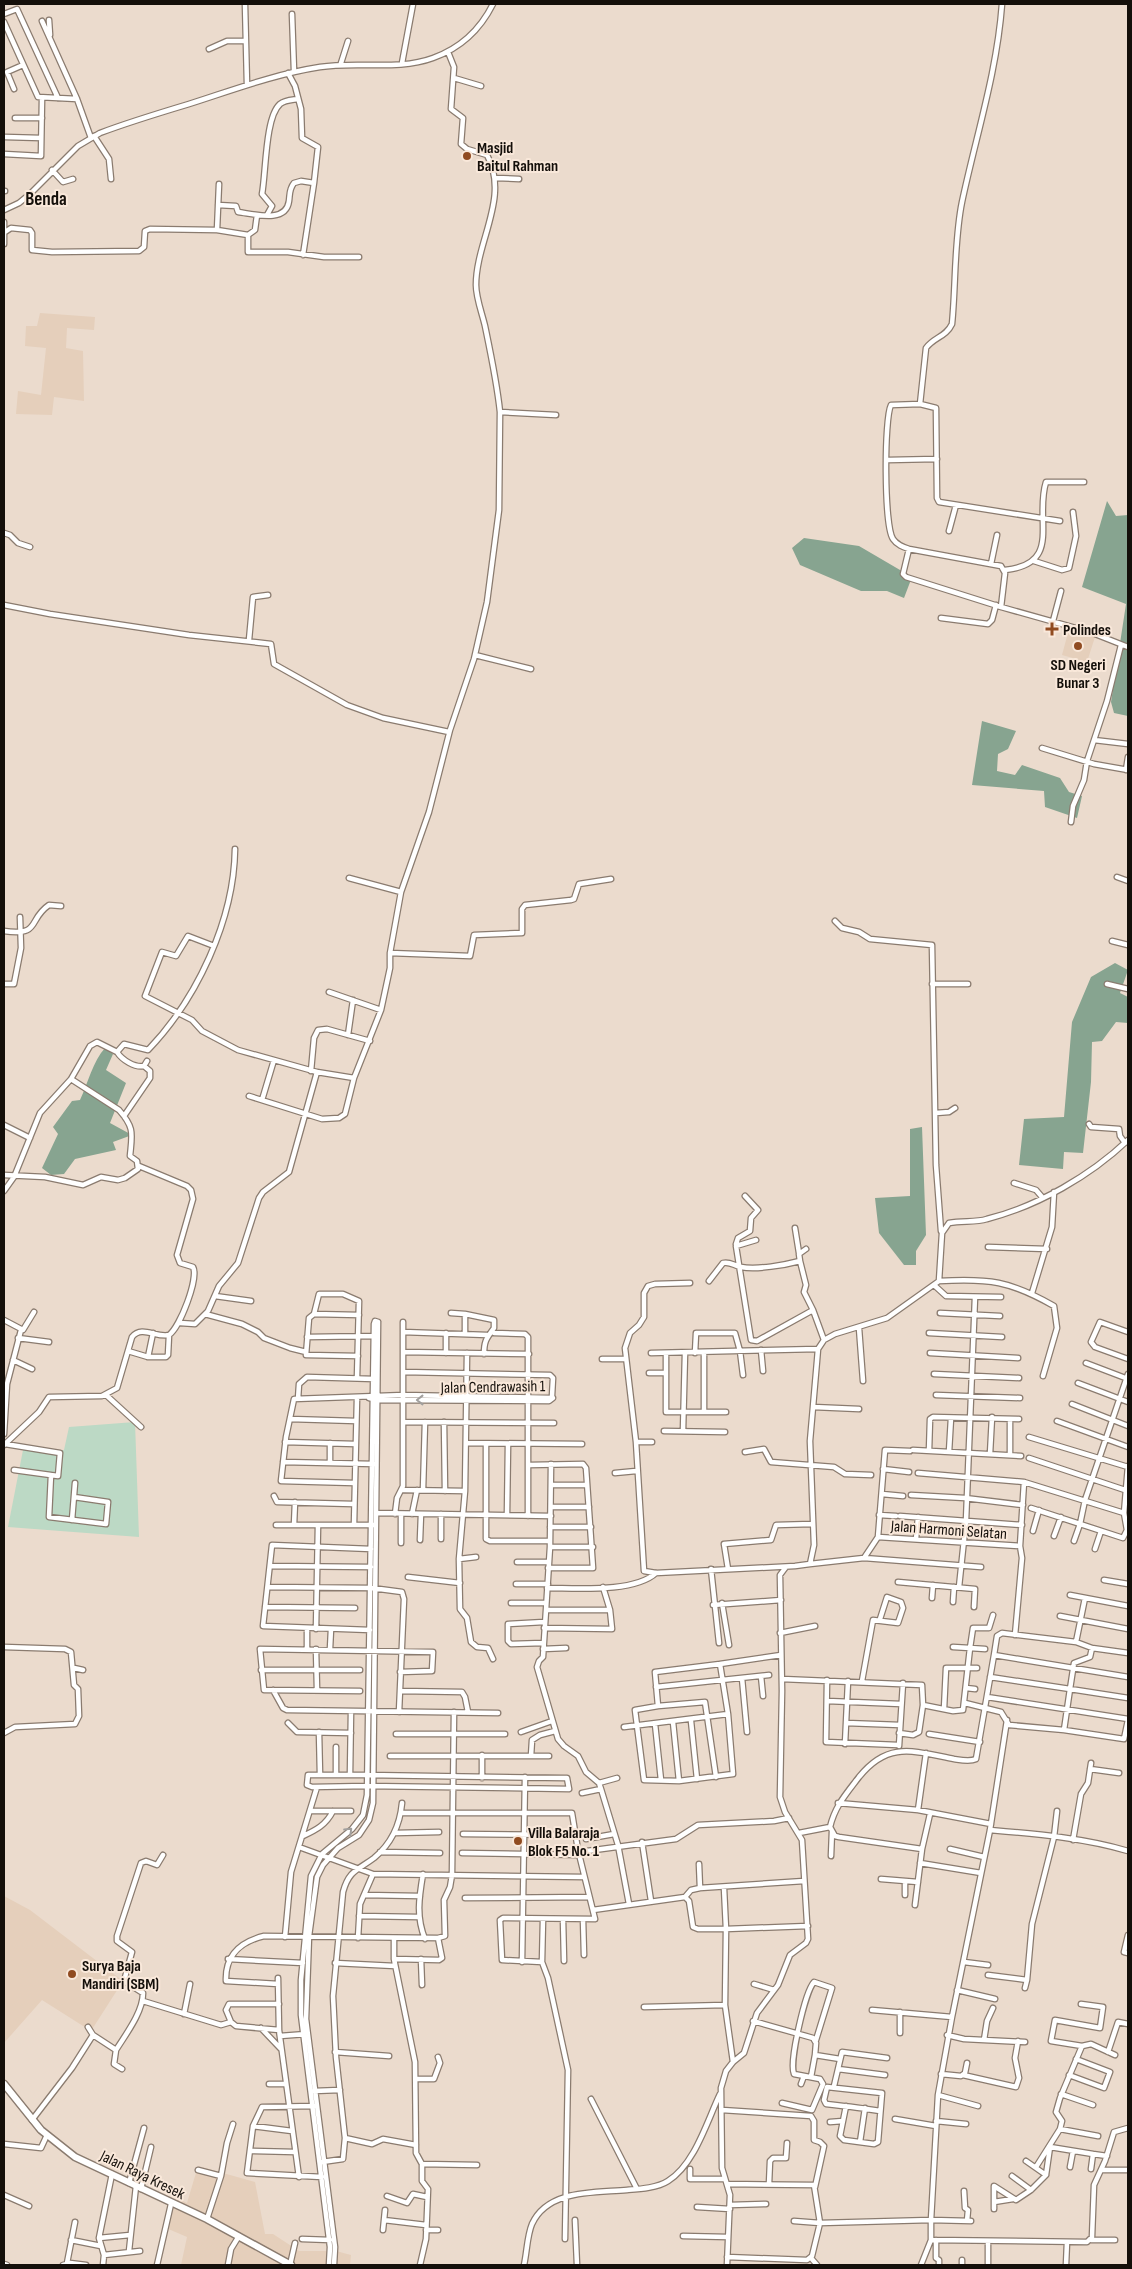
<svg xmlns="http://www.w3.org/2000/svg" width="1132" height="2269" font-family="'Sofia Sans Condensed',sans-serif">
  <rect width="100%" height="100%" fill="#ebdbcd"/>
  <path fill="#e5cfbb" d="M40 313 95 317 94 330 67 328 66 348 83 351 84 401 54 397 52 415 16 414 18 391 41 395 46 348 25 346 26 326H37Z
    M1069 629 1095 637 1087 662 1062 655Z
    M4 1896 30 1910 123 1981 91 2031 42 2000 4 2043Z
    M198 2166 255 2182 265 2234H273L299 2251H336L351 2255 350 2265H181L187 2237 166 2228 176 2198 187 2203Z"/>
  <path fill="#bcd9c5" d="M135 1422 139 1537 8 1527 23 1450H64L69 1427Z"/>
  <path fill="#87a490" d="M1107 501 1116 516 1128 515V716L1114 713 1111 702 1126 604 1082 587Z
    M804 538 859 546 912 577 904 598 887 591H861L800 565 792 548Z
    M982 721 1016 731 1008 749 998 754 997 771 1015 775 1022 765 1060 778 1069 792 1082 796 1077 818 1045 807 1044 791 972 785Z
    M1115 963 1128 970 1120 993 1128 997V1023L1116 1022 1102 1041 1092 1042 1091 1082 1083 1153 1064 1152 1063 1169 1019 1165 1024 1119 1064 1117 1072 1022 1091 977Z
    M105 1048 113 1054 106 1070 126 1083 110 1123 132 1135 113 1142 116 1150 75 1159 64 1174 51 1175 42 1168 58 1134 53 1127 72 1101 80 1100C88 1083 93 1061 105 1048Z
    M922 1127 926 1235 916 1251V1265H904L879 1233 875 1198 910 1196V1129Z"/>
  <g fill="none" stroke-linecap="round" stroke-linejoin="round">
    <defs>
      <path id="street" d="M245 4 247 85
        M4 14 17 9 58 98
        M292 14 294 71
        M49 20 50 35
        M42 21 77 99 91 138
        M4 22 38 97 77 99
        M209 49 227 41H246
        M448 52 454 67 451 109 463 118 461 144 467 149 487 155C510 197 476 241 476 285 476 298 482 313 485 326 491 355 497 383 500 412L556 415
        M341 63 348 41
        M402 63 413 4
        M454 78 481 86
        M14 89 7 72 23 65
        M15 118H42
        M94 136 109 159 111 179
        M5 137 41 138
        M4 154 41 156 42 98
        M52 170 63 182 73 179
        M496 178 519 179
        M4 191H5
        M218 205 236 206 238 212C254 214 286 224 289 201 290 194 289 189 294 183L301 181 314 183 318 147 302 138 301 109 295 86 288 73
        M4 210 19 203 30 194 78 146 100 133C129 122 159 113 189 104 233 90 275 74 320 67 357 61 398 71 433 58 461 48 480 30 493 4
        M257 215 255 230 248 235V252H288L324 257H359
        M267 215 272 206 262 194C266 174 265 117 280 104 285 100 292 100 298 99
        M4 222V244
        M217 230 219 184
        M5 232 11 228 30 230 32 233V250L52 252 139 251 144 247 145 231 150 229 217 230 248 235
        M303 255 314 183
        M920 404 926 348C934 337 946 337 952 324 956 284 954 241 962 202 976 136 997 72 1002 4
        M888 460 937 459
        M1060 521 939 502 937 498 936 408 920 404 891 405C884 419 884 526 893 539 897 545 903 547 909 549L1001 566 1005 573 1001 607 1090 632 1128 647
        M949 531 956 505
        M4 533 10 535 18 543 30 547
        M909 549 903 574 906 577 1001 607
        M1034 561 1062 570 1069 568 1076 536 1073 512
        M991 564 997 535
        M1005 570C1063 564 1034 520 1046 482H1084
        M4 605 50 614 189 635 271 644 274 664 347 705 383 718 449 732
        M941 618 988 624 992 620 996 605
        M1053 621 1061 591
        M249 640 253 597 268 595
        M475 655 531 669
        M1094 740 1128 744
        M1042 748 1094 764 1128 770
        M1126 770 1128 757
        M1071 822 1073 806 1084 780 1087 761 1107 701 1121 645
        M1117 877 1128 881
        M349 878 401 892
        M835 921 842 928 859 932 870 939 932 945 936 1165 941 1231
        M4 931C42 936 27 920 49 905L61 906
        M1112 941 1128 945
        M214 946 188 936 176 956 162 952 145 996 192 1020 202 1031 238 1050 317 1072
        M390 953 470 956 474 935 522 933V909L525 905 571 900 574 899 579 884 611 879
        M4 984H14L21 948 20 917
        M932 984H968
        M1107 984 1128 989
        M329 992 381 1010
        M348 1035 353 1000
        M117 1052C122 1060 135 1068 144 1066L147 1061
        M311 1071 314 1038 318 1030 327 1029 370 1041
        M249 1096 322 1119 339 1118 345 1114 354 1078
        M262 1100 274 1060
        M936 1113 949 1112 955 1108
        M124 1116 150 1078V1071L144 1066
        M1089 1124 1091 1127 1119 1129 1120 1136 1125 1143
        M4 1125 30 1138
        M4 1175 45 1177 83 1185 101 1177 118 1180 125 1178 138 1169 137 1161 130 1156C132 1134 135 1128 119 1110L71 1079
        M1014 1183 1036 1190 1042 1197
        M4 1191 14 1177 40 1113 71 1079 90 1046 97 1042 117 1052 124 1044 148 1050C197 999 234 920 235 849
        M795 1228 799 1253
        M756 1240 736 1246 751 1340 757 1341 813 1310
        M736 1244 738 1238 750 1231 751 1218 758 1210 745 1196
        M988 1247 1047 1249
        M800 1261 806 1285 804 1292 813 1310 824 1340
        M709 1281 723 1263C730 1261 734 1266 741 1267 757 1270 785 1265 800 1261L799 1254 806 1249
        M939 1281C989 1278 1010 1281 1054 1306L1057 1328 1043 1376
        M690 1283 655 1284 648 1286 644 1293V1317L639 1325 630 1333 625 1348 636 1442 644 1571 656 1573 795 1566 810 1564 814 1545 810 1441 817 1361 818 1349 824 1340 835 1334 887 1318 939 1281 942 1233 949 1223C962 1220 975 1223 987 1219 1038 1206 1090 1176 1128 1140
        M934 1285 946 1296 1001 1297
        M1032 1293 1052 1227 1054 1192
        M215 1296 251 1301
        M451 1313 465 1314V1333
        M940 1313 1000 1316
        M205 1314 242 1324 258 1332 264 1338 290 1348 306 1352
        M314 1314 359 1315
        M465 1314 494 1320V1328C487 1338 484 1340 484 1354
        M4 1320 23 1330 34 1312
        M180 1323 195 1324 208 1311 219 1286 238 1263 259 1198 263 1192 289 1172 317 1072 354 1078 381 1010 390 968V953L401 892 429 812 450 730 474 659 487 602 499 510 500 412
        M859 1328 863 1381
        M403 1332 487 1335
        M1128 1332 1100 1322 1091 1342 1095 1347 1128 1359
        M446 1333V1353
        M494 1333 525 1334 528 1337V1516
        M929 1333 1002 1337
        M307 1337 374 1336
        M18 1338 49 1342
        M761 1350 763 1371
        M128 1351 148 1357H166L168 1355 169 1335
        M403 1352 529 1354
        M467 1353 465 1491 459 1559 460 1609 467 1618 471 1642 477 1647 488 1648 493 1659
        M651 1353 818 1349
        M666 1353V1412H726
        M695 1353 696 1333H735L740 1351 743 1375
        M930 1353 1018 1358
        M148 1357 153 1333
        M602 1359H625
        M13 1360 32 1369
        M1086 1363 1128 1379
        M404 1372 550 1375 553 1378 552 1396
        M649 1373H665
        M934 1374 1019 1378
        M357 1378 359 1301 343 1294H319L314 1314 309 1318 306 1355 358 1356
        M1078 1383 1128 1402
        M106 1395 141 1427
        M936 1395 1020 1398
        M298 1399 299 1384 307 1377 374 1379
        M1072 1404 1128 1426
        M813 1407 859 1409
        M704 1412V1352
        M290 1419 356 1421
        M1057 1421 1128 1447
        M404 1422 554 1423
        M444 1422 445 1491
        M664 1431 725 1432
        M683 1431 685 1353
        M4 1434 7 1384 21 1330
        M1029 1437 1128 1467
        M285 1442 355 1444
        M636 1442H652
        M330 1443V1463
        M466 1443 582 1444
        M5 1444 60 1453 58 1476 14 1470
        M486 1444V1539L490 1541H550
        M4 1445 39 1412 49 1397 102 1396 117 1388 132 1337C142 1325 156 1338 169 1335 180 1327 199 1278 193 1267L180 1263 177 1255 193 1199 191 1190 187 1186 139 1166
        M913 1450 1021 1456
        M929 1451 930 1419 933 1417 1019 1419
        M745 1452 764 1449 771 1462 834 1467 845 1474 871 1475
        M949 1452 951 1418
        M990 1454 992 1417
        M1010 1455V1419
        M1029 1458 1125 1490
        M283 1462 374 1464
        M551 1464 550 1547 543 1657 539 1661 537 1667 558 1739 564 1746 578 1756 586 1772 599 1783 601 1789 582 1793
        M529 1465 583 1464 586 1468 593 1568H548
        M883 1469 909 1472
        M615 1473 636 1471
        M918 1473 1024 1482 1124 1513
        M51 1475 49 1517 106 1524 108 1502 74 1497
        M354 1483 281 1481 286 1437 294 1399 404 1395 553 1398 549 1401 378 1400 369 1398
        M551 1485H586
        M403 1490 465 1491
        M423 1490 425 1422
        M882 1494 903 1496
        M911 1495 965 1498 1023 1505
        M274 1496 277 1502 353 1504
        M551 1507H589
        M1031 1508 1123 1538 1127 1530 1124 1513 1128 1466
        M376 1513 551 1516
        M395 1514 397 1498 403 1486V1322
        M412 1514 417 1490
        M507 1515 508 1444
        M879 1515 896 1516
        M900 1516 1022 1525
        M72 1520 75 1483
        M276 1525H374
        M294 1525 295 1502
        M354 1525 357 1398
        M550 1527H591
        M1033 1531 1039 1510
        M1054 1536 1061 1517
        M878 1537 1020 1546
        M441 1539V1514
        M916 1539 918 1517
        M420 1540 421 1514
        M1074 1541 1080 1524 1085 1500 1128 1374
        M401 1543V1514
        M550 1547H593
        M1095 1549 1101 1531
        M864 1558 878 1537 885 1450 910 1451
        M459 1559 476 1557
        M517 1562H548
        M810 1564 864 1558 981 1567
        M271 1566 371 1567
        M711 1569 719 1643
        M728 1569 724 1544 771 1540 776 1525 812 1524
        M408 1577 460 1583
        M1104 1580 1128 1584
        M898 1582 975 1589 974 1607
        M516 1584H548
        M268 1587 372 1588 402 1592 404 1599 399 1712
        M959 1587 966 1521 975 1297
        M547 1588C576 1588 634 1593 656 1573
        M1070 1595 1128 1606
        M932 1598 933 1585
        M953 1602 954 1587
        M511 1603H546
        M722 1603 729 1645
        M713 1605 781 1600
        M265 1607 355 1608
        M546 1610H610
        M1060 1616 1128 1629
        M544 1628 612 1629 610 1610 603 1587
        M307 1629V1649
        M316 1629 318 1525
        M370 1630 263 1626 272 1545 371 1549
        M780 1633 815 1626
        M1015 1635 1022 1558 1020 1546 1024 1482
        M1076 1642 1085 1598
        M543 1643 511 1644 508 1641V1624L544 1622
        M4 1647 65 1649 71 1652 74 1685 78 1689 79 1716 75 1724 15 1727 4 1733
        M953 1647 970 1648 973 1628H989L993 1615
        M1092 1648 1090 1657 1074 1663 1070 1689 1128 1698
        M316 1649 317 1690
        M330 1649 331 1629
        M543 1649 566 1648
        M994 1655 997 1636 1002 1633 1076 1642 1092 1648 1128 1653
        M720 1664 655 1672 658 1706 635 1710 644 1780 679 1781 733 1774 728 1714 720 1664 781 1655
        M74 1668 83 1670
        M261 1670H360
        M761 1676 763 1696
        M990 1677 1070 1689 1064 1730 1124 1739 1128 1720
        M742 1678 747 1732
        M782 1679 922 1685 923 1705 919 1732 913 1735 899 1733
        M827 1680 826 1742 898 1745
        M862 1681 873 1620 898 1623 903 1608 901 1602 887 1597 880 1619
        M656 1687 769 1675
        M966 1688 975 1689
        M273 1690 283 1708 287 1710 498 1713
        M360 1691 264 1690 260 1649 433 1652 432 1671 400 1672
        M400 1691 462 1692 465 1697 468 1712
        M987 1697 1128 1719
        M827 1701 901 1704
        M965 1703 1001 1712 1009 1725 1064 1730
        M923 1705 953 1711 963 1710 970 1648 985 1649
        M658 1706 705 1702 716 1777
        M944 1709 946 1668H977
        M691 1721 697 1779
        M673 1722 679 1781
        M288 1723 297 1732 351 1733
        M846 1723 900 1725
        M655 1724 661 1780
        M624 1727 728 1714
        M319 1732 320 1775
        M521 1732 552 1721
        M396 1734H505
        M929 1734 980 1742
        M845 1744 848 1681
        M899 1746 903 1683
        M482 1755V1778
        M390 1756H549
        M531 1756 532 1740 540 1735 555 1731
        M1090 1769 1119 1773
        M336 1775V1747
        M350 1775 351 1711
        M367 1775 564 1778H567L569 1789 367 1786 312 1787 307 1785 308 1775Z
        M599 1783 617 1778
        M601 1789 618 1845 629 1904
        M838 1803 918 1810 991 1824
        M918 1810 926 1753
        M310 1811H351
        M401 1813H572L578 1850 595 1919 503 1918 500 1920 502 1960 542 1962
        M830 1827 835 1836 839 1837 922 1849 915 1905
        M990 1830C1036 1834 1084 1838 1128 1851
        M395 1833 439 1832
        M799 1833 830 1827C835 1806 846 1794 859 1777 888 1741 913 1751 954 1759 961 1760 970 1762 976 1759L994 1655 1128 1677
        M463 1834 575 1835
        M303 1836C316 1830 326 1825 333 1811
        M586 1839 614 1834
        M1073 1840 1081 1794 1088 1783 1091 1763
        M642 1842 651 1901
        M299 1847 373 1874 584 1877
        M922 1849 930 1814
        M950 1849 984 1857
        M587 1851 676 1839 698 1825 774 1821 789 1818
        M380 1852 440 1853
        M462 1853 579 1855
        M831 1856 832 1831
        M920 1863 981 1873
        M699 1864 700 1888
        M423 1874C419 1898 416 1917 425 1939
        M881 1879 918 1882
        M724 1888 726 1929 808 1926
        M364 1895 420 1896
        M905 1895V1882
        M685 1897 691 1890 700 1888 804 1881
        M465 1898 589 1897
        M593 1910 685 1897 689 1901 693 1927 698 1929H726L725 2005 733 2062
        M359 1916 419 1917
        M543 1919 542 1962 548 1978 568 2070 565 2239
        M563 1919 564 1961
        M583 1919 584 1955
        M1128 1935 1124 1952 1128 1953
        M285 1937 291 1872 317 1787
        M358 1938 360 1904 373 1874
        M438 1938 445 1936 444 1900 450 1887 452 1875 454 1712
        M228 1959 303 1963
        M394 1959 415 2062 416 2153 422 2164
        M421 1959 422 1985
        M522 1962 525 1777
        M964 1962 988 1965
        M335 1963 395 1966
        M988 1975 1027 1980 1032 1924 1054 1837 1057 1811
        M278 1978 279 2030 299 2177
        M278 1984 226 1981C225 1955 240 1942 264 1936L438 1938 442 1958 439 1960 394 1959V1938
        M754 1984 774 1990
        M1025 1988 1027 1980
        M957 1990 995 1999
        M143 2001 221 2025 231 2022
        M1081 2004 1103 2007 1100 2028 1055 2020 1051 2041 1082 2046
        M644 2007 725 2005
        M872 2010 952 2017 990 1830 1007 1720
        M900 2012V2033
        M184 2014 190 1984
        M952 2017 938 2095 931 2220 971 2221
        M753 2021 813 2038 816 2043 815 2055 840 2059
        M88 2027 93 2035
        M261 2028 281 2049
        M279 2030 236 2026 231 2022 226 2010 229 2004H279
        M947 2035 964 2039 1025 2042
        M280 2036 306 2034
        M984 2040 987 2021 993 2008
        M116 2050 114 2064 122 2069
        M335 2052 389 2056
        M1108 2052 1118 2022 1128 2024
        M838 2069 885 2075
        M941 2074 961 2076 965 2073 967 2063
        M963 2075 1016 2087 1019 2078 1015 2058 1018 2041
        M1069 2075 1104 2088 1110 2072 1076 2059
        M811 2077 815 2055
        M416 2079H434L440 2063 438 2057
        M269 2084H285
        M801 2084 804 2076
        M834 2086 842 2052 887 2058
        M314 2091 340 2090
        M1061 2094 1093 2105
        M938 2095 978 2106
        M591 2099 637 2189
        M782 2103 812 2110 823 2084 820 2079 794 2074C789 2062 805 1992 814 1982L832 1988 816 2040
        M314 2106 262 2107 253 2126 247 2173 322 2177
        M846 2106 840 2136 844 2140 874 2144 878 2142 882 2093 827 2087 824 2100 826 2104C844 2106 862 2108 880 2111
        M722 2110 811 2116 814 2121V2140L820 2142 824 2146 815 2187
        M895 2119 936 2126
        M32 2120 72 2068 93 2035 116 2050C126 2034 143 2012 143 1993L124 1981 132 1952 117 1941V1936L141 1863 146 1861 157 1865 163 1855
        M936 2121 966 2124
        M830 2122 843 2121
        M253 2126 292 2131
        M1060 2129 1062 2121 1056 2112 1060 2098 1082 2046 1091 2044 1115 2055
        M345 2138 336 2057 333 1996 343 1892C349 1870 358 1870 374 1858 391 1844 400 1825 402 1803
        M860 2142 865 2108
        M4 2144 41 2148 47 2135
        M251 2151 295 2152
        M1026 2161 1046 2175 1050 2147 1093 2154
        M322 2162 343 2159 345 2138 372 2144 383 2139 416 2145
        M1036 2167 1060 2129 1098 2136
        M1070 2167 1073 2151
        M690 2169V2179H725
        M1091 2169 1093 2154 1107 2156
        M198 2170 221 2176
        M1101 2170H1128
        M1012 2176 1031 2190 1046 2175
        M129 2183 144 2128
        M727 2184 814 2185 820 2223 794 2221
        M769 2184 770 2161 773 2158H786L787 2143
        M141 2189 151 2147
        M964 2191 965 2208 968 2210 967 2221
        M4 2195 29 2206
        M387 2196 407 2203 413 2194 427 2197
        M994 2202 1013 2199
        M730 2205 766 2204
        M697 2207 730 2209
        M994 2209V2186L1016 2200 1031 2190
        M207 2219 221 2176 227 2143 233 2124
        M384 2220 385 2210
        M575 2220 577 2265
        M383 2230 384 2220 426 2225
        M426 2230H438
        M683 2236 728 2237
        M99 2238 130 2235
        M302 2239 330 2240
        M71 2240 101 2246
        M936 2240V2258L939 2260V2265
        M1091 2240H1115
        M129 2251 136 2186
        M104 2255 140 2251
        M727 2257 807 2260 812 2256 820 2223 931 2220V2240L1087 2242 1092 2237 1094 2185 1105 2161 1114 2132 1128 2128
        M811 2258 817 2265
        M962 2260V2265
        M67 2263 75 2222
        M4 2264 7 2265
        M63 2265 70 2263 86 2265
        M103 2265 104 2255 99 2238 112 2174
        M157 2265 171 2204
        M228 2265 231 2249 239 2236
        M290 2265 295 2243
        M329 2265 330 2247 301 2015V1980L311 1876 322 1854 352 1829 363 1815 367 1795 374 1324 375 1321 378 1322
        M334 2265 335 2247 306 2019 309 1936 317 1877 323 1865 338 1848 359 1835 369 1820 373 1803 378 1322
        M420 2265 426 2239 428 2189 422 2181V2164L477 2165
        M524 2265C527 2252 527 2236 532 2224 548 2189 595 2193 627 2190 640 2189 657 2188 668 2181 695 2164 707 2121 720 2094
        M727 2265 730 2195 722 2168 721 2088 726 2071 733 2062 744 2053 757 2013 778 1985 790 1955 806 1943 808 1939 802 1840 785 1812 780 1797 782 1691 780 1575 786 1567
        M921 2265 931 2240
        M988 2265V2241
        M1066 2265 1067 2242"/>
      <path id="secondary" d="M4 2084 41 2130 75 2157 207 2219 291 2265"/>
    </defs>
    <use href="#street" stroke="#8a7b6f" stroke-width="7"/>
    <use href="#secondary" stroke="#8a7b6f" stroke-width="9"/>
    <use href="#street" stroke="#fff" stroke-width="4.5"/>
    <use href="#secondary" stroke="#fff" stroke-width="6"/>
  </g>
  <defs><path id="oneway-chevron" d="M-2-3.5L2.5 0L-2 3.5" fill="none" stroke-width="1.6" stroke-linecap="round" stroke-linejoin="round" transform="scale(1.25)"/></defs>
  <g stroke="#a19f9d">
    <use href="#oneway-chevron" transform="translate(420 1400) rotate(-180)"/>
    <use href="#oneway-chevron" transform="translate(349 1831) rotate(-44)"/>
  </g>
  <g fill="#904b20" stroke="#f9e8da" stroke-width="2">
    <circle cx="467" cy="156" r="5"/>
    <path d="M1049.5 621.5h5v5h5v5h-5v5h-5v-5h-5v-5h5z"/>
    <circle cx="1078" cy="646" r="5"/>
    <circle cx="518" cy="1841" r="5"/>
    <circle cx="72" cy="1974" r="5"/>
  </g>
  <g text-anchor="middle" stroke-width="4" stroke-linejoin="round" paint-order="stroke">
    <g font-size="16" font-weight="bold" fill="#140f0a" stroke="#f9e8da" text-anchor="start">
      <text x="477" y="153">Masjid<tspan x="477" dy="18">Baitul Rahman</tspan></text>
      <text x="1063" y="635">Polindes</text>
      <text x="1078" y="670" text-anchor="middle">SD Negeri<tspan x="1078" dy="18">Bunar 3</tspan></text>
      <text x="528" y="1838">Villa Balaraja<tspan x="528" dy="18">Blok F5 No. 1</tspan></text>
      <text x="82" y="1971">Surya Baja<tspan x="82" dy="18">Mandiri (SBM)</tspan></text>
    </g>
    <g font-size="16" fill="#140f0a" stroke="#f9e8da">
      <text transform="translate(493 1386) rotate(-1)" y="6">Jalan Cendrawasih 1</text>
      <text transform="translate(949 1529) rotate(4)" y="6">Jalan Harmoni Selatan</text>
      <text transform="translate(143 2174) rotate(26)" y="6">Jalan Raya Kresek</text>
    </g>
    <g font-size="19" font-weight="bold" fill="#140f0a" stroke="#f9e8da">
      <text x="46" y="205">Benda</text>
    </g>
  </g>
  <rect width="1132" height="2269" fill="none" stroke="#140f0a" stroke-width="10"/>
</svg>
